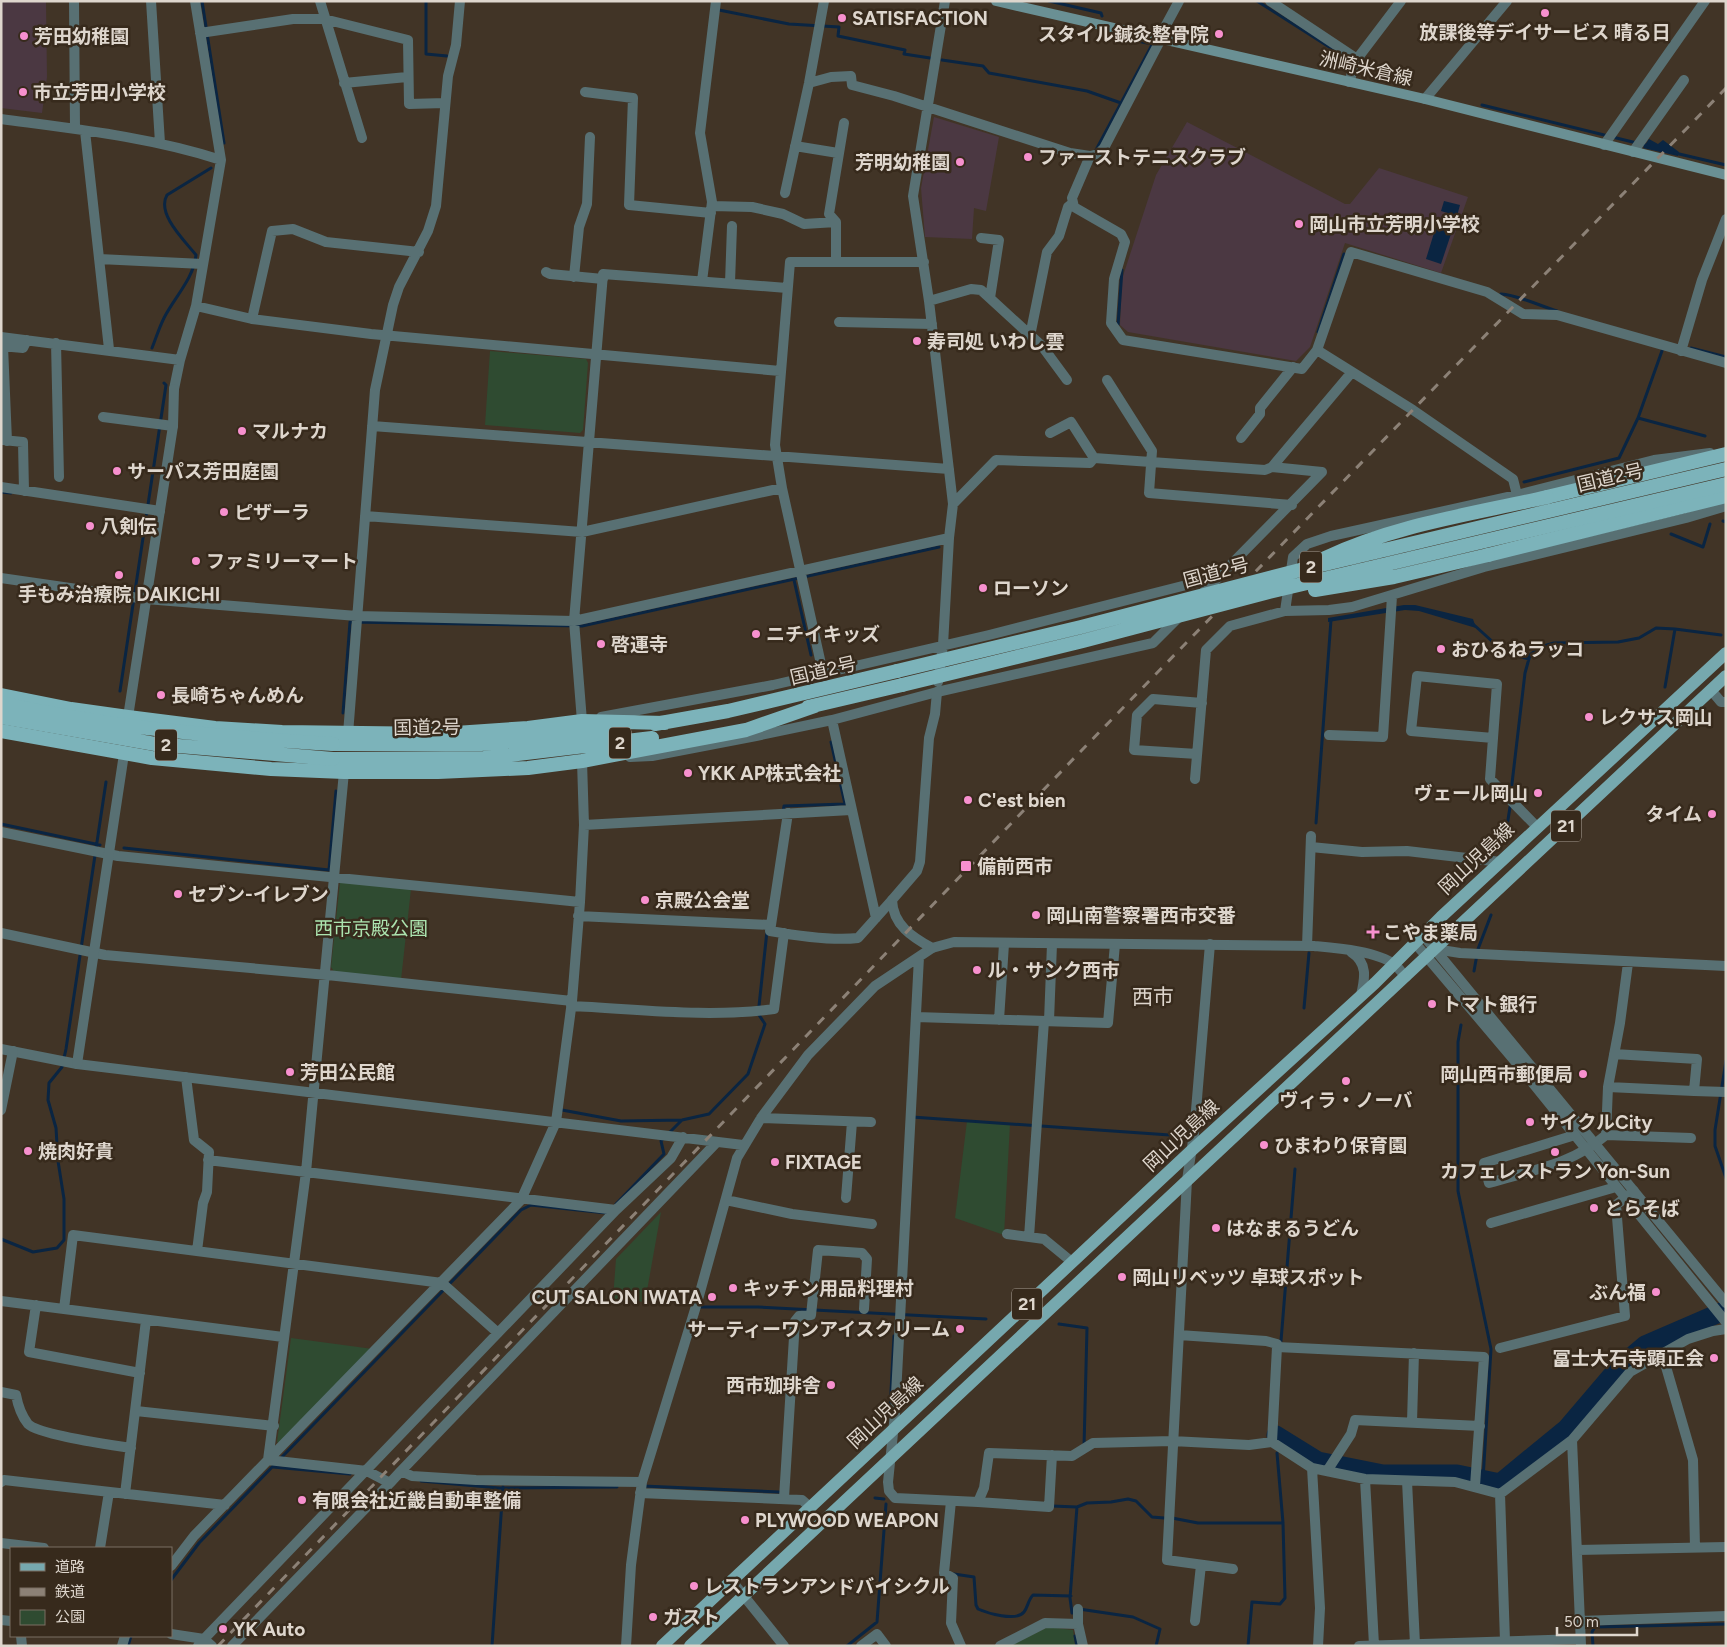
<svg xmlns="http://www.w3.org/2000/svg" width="1727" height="1647" font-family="Figtree,'Noto Sans JP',sans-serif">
  <rect width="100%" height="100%" fill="#413426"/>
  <path fill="#4b3842" d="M1 1H46L47 77 42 113 1 108Z
    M934 117 999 137 986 211 974 208 972 239 925 237 921 188Z
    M1187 122 1345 204H1350L1379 168 1468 197 1441 273 1345 243 1310 347 1296 361 1128 332 1120 325 1122 279 1156 175Z"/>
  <path fill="#2f4b31" d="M490 351 586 359 588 363 583 430 580 433 485 425Z
    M340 882 411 889 401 980 335 973 331 967Z
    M967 1121 1010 1124 1004 1235 955 1218Z
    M661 1212 645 1302 613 1299 616 1259Z
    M291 1338 373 1349 280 1444 277 1442Z
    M1048 1627 1073 1630 1075 1646H1010Z"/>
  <path fill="#0a2542" d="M1649 139 1658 144 1663 140 1679 152 1678 156 1643 148Z
    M1444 201 1460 205 1457 216 1441 211Z
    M1438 220 1454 225 1441 264 1426 259Z
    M1404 605H1415L1473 619 1476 628 1419 611 1405 610 1328 622V618Z"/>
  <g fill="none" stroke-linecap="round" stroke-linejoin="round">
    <path stroke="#0a2542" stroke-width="3" d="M202 1 224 143
      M426 1V54L447 56
      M1049 1 1101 13 1102 16
      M1257 1 1381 80
      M719 10 789 24 839 27 838 36 905 50 904 54 930 58
      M1107 33 1108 35 1152 44
      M942 60 983 66 989 73 1087 91 1121 103
      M1482 105 1649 146
      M1096 150 1153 43
      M1675 153 1726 165
      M1501 294C1518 295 1540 306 1557 311
      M1118 325 1122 270
      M1318 332 1344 254
      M152 348C156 338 159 328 164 318 174 298 194 278 196 255 185 241 156 214 167 195L211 168
      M1691 348 1726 357
      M1638 418 1663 348
      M1524 482 1619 458 1638 418 1705 436
      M1 492 11 493
      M1723 521 1726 522
      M1671 534 1703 547 1710 524
      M794 580 811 655
      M1473 624 1505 653 1529 659
      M1665 687 1675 629 1721 635
      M120 691 166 385 164 383
      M343 713 350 622 582 626 939 547
      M1511 792 1525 673 1530 655 1540 647 1554 643 1618 642 1639 638 1656 628 1675 629
      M783 812 784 806 845 804 831 742
      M1316 823 1331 620
      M1 824 100 845
      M1505 839 1510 807
      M124 848 329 870 336 791
      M1474 971 1478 949 1491 915
      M1304 1008 1309 953
      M1461 1025 1458 1042V1191L1491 1349 1483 1479
      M1726 1061 1715 1130V1146L1726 1178
      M562 1110 621 1121 682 1120 709 1114 748 1074 765 1024 759 1015V1006L767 931
      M912 1117 1184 1136
      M668 1134 682 1120
      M616 1204 664 1154 661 1141 663 1139
      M1 1239 33 1252 57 1248 64 1240V1199L58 1161 56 1128 48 1100 49 1083 62 1067 66 1049 106 782
      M700 1307H758L986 1319
      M1059 1324 1087 1328 1084 1447
      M1281 1341 1295 1169
      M890 1410 894 1336
      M280 1459 521 1210 531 1205 606 1213
      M273 1467 350 1474
      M421 1481 499 1488 617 1487
      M643 1486 779 1492
      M875 1498 884 1499
      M1052 1506 1077 1507
      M1172 1518 1198 1523H1283L1277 1453
      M954 1574 974 1577 976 1605 978 1609C987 1613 1016 1622 1024 1612 1028 1607 1028 1600 1033 1595L1071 1596
      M171 1580 199 1543 276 1463
      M1079 1609 1133 1617 1160 1629 1156 1646
      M1072 1613 1070 1598 1077 1507 1087 1503 1111 1502 1128 1499 1136 1501 1152 1517 1164 1518
      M1075 1636 1077 1646
      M128 1646 131 1636
      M492 1646 503 1487
      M847 1646 877 1622 886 1504
      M1248 1646 1252 1602 1280 1604 1285 1598 1283 1523
      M1593 1646 1592 1632 1595 1627 1726 1624"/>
    <path stroke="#0a2542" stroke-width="19" d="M1276 1435 1318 1461 1383 1474H1457L1500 1483 1567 1428 1619 1367 1645 1345 1726 1310"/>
    <path stroke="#587073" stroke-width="10" d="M74 1 75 129
      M151 1 160 143
      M320 1 362 138
      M1270 1 1357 59
      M200 33 293 19H324L408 40 409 104 445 103
      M1159 38 1179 1
      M1349 82 1357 59 1401 1
      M344 83 407 77
      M809 83 831 77 851 76 852 85 894 96 1070 153 1090 156 1072 198 1074 207 1121 234 1125 242 1114 279 1111 323 1123 340 1302 369 1317 350 1351 252 1487 292 1523 314 1557 315 1726 363
      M585 92 633 98 629 205 711 213
      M1425 99 1507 1
      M1 119C75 129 150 137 221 160
      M85 131 109 349
      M1604 145 1705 1
      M795 146 838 153
      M1633 152 1684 80
      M1090 156 1098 154 1104 148 1161 39
      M785 193 809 83 824 1
      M712 206 752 207 783 214 804 224 836 222
      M981 238 999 240 990 298
      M99 259 203 264
      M836 261V222L829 214 844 123
      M546 272 550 274 603 279
      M574 277 579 227 587 204 590 137
      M702 281 712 202 700 133 716 1
      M730 283 732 226
      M929 301 971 289 981 290 1042 346 1067 380
      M196 306 252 319 371 334 780 371
      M252 319 272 231 293 229 326 242 419 252
      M839 322 932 324
      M1030 336 1047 252 1059 236 1068 207 1073 203
      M1 337 180 360
      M56 343 59 477
      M1 346 23 348 27 340
      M3 346 7 441
      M1317 350 1413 410 1513 479 1517 495
      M1681 351 1702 280 1726 219
      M1107 380 1152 451 1149 493 1292 505
      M174 389 180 360 196 306 221 160 195 1
      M103 417 173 426
      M372 426 949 469
      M1050 433 1071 422 1094 458 1265 470 1272 467
      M1241 438 1260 414V408L1293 367
      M3 440 23 442 24 491
      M1710 453 1654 460 1517 495 1331 536 1307 544 1293 557 1285 611 1329 610 1352 607 1484 567 1686 518 1726 506
      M1322 472 1272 467 1352 372
      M1 487 160 511
      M953 504 996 460 1090 463 1094 458
      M365 516 582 532 782 488
      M1 578 146 599 357 616 574 621 949 538
      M1200 596 1322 472
      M823 673 782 488 775 445 790 262H924
      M938 682 943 645 949 538 953 504 929 301 913 196 945 1
      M1711 690 1721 702H1726
      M601 717 773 685 989 635 1218 577
      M587 720 582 721 574 621 603 274 787 288
      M832 720 876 918
      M348 734 375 390 393 305 399 287 428 231 436 206 448 76 456 45 460 1
      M1329 735 1383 737 1392 596
      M1493 738 1411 731 1417 676 1497 684 1490 779 1537 827
      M1197 754 1134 750 1137 715 1153 699 1202 703
      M630 757 652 756 756 736 832 720 937 692 1153 643 1181 615
      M1195 779 1206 650 1230 626 1285 611
      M584 825 851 810
      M1 832 118 856 580 902
      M1311 847 1362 852 1407 851 1501 862
      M578 916 771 925 770 931C798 936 831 941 858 938L892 900
      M771 925 788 813
      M1 933 105 955 327 975 572 1001
      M1210 944 1194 1134 1187 1180 1167 1560 1233 1569
      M1307 946 1311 836
      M1435 949 1460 953 1726 966
      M919 957 895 1414 888 1482 889 1491 895 1498 978 1502 984 1488 989 1453 1072 1456 1093 1443 1172 1441 1249 1445 1272 1442 1312 1468 1365 1479 1455 1482 1500 1494
      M571 1006C638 1009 708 1018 774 1009L784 933
      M916 1017 1108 1023 1115 944
      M999 1020 1004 944
      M1049 1021 1052 944
      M1 1049 77 1064 743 1145
      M186 1077 194 1140 209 1152 207 1192 203 1203 197 1251
      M1608 1087 1694 1091 1697 1059 1614 1054
      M1694 1091 1726 1092
      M761 1118 871 1122
      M1575 1135 1484 1163 1489 1183C1532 1170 1571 1165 1606 1135L1608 1087 1620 1023 1628 963
      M1606 1135 1691 1138
      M208 1160 616 1210
      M846 1198 852 1122
      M726 1200 792 1214 872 1224
      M1491 1223 1616 1187
      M1007 1234 1044 1239 1072 1262
      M1029 1237 1044 1021
      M1 1301 283 1337
      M36 1305 29 1352 140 1373
      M64 1309 73 1235 442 1283 498 1333
      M1179 1335 1266 1341 1277 1344V1347
      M1500 1348 1625 1316 1616 1205 1634 1191
      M1662 1353 1693 1460 1695 1547
      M1 1392 16 1395C18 1406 21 1415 28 1424 39 1435 113 1445 131 1448
      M136 1411 274 1426
      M1412 1422 1414 1353
      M1572 1440 1581 1645
      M1272 1442 1277 1347 1484 1357 1475 1486
      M268 1460 306 1172 344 772
      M268 1460 367 1471 390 1483 401 1471 412 1476 476 1480 642 1482
      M1312 1468 1320 1608 1318 1646
      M401 1471 717 1142
      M1327 1471 1351 1434 1355 1420 1480 1426
      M1365 1479 1374 1645
      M1407 1481 1415 1644
      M1 1482 4 1480 225 1505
      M640 1493 802 1500 810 1507
      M125 1494 146 1320
      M1500 1494 1572 1440 1630 1372 1688 1339 1713 1331 1726 1329
      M1500 1494 1505 1641
      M784 1498 795 1321 799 1316 811 1315 818 1250 862 1253 867 1259 864 1309
      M951 1501 944 1573 953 1578 951 1623 961 1646
      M978 1502 1049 1507 1052 1455
      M1 1543 44 1548
      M100 1548 109 1492
      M1577 1550 1726 1547
      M171 1566 194 1536 521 1200 556 1122 572 1001 580 902 584 825 582 761 588 760
      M1078 1609V1624
      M1 1620 11 1621
      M1195 1621 1201 1565
      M1580 1621 1726 1616
      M171 1634 204 1639 616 1210 671 1158 683 1137
      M21 1636 22 1646
      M122 1646 125 1636
      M198 1646 204 1639 212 1646
      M232 1646 390 1483
      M626 1646 631 1565 642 1482 697 1303 737 1158 761 1118 808 1055 875 986 932 948
      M861 1646 877 1634 886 1646
      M1000 1646 1045 1623 1078 1624 1083 1646
      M1359 1646 1580 1639"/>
    <path stroke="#587073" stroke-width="10" d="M937 692 935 714 929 738 920 862 917 871 892 900C893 925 912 937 932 948L954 942 1314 946C1336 948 1377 951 1395 965 1399 968 1402 973 1406 977
      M128 717 173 426 174 389
      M1423 935 1726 1303
      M1415 943 1514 1060 1726 1322
      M1351 952C1368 963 1365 978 1361 995
      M77 1064 124 754
      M1 1110 13 1051
      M731 1580 784 1646"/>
    <path stroke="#6a9094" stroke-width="10" d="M996 1 1425 99 1726 175"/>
    <path stroke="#76a8ae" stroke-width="12" d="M662 1646 1191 1151 1375 983 1441 917 1726 653
      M690 1646 1726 676"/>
    <path stroke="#7cb3ba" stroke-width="14" d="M1547 497 1726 454
      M1488 555 1726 496
      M1 695 71 709 128 717 215 728 282 732 441 734 528 728 582 721 665 723
      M808 707 902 685
      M655 724 728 711 897 671
      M1 731 152 758 271 769 344 772H438L528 768 582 761 746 730 815 706
      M333 744H481L619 730
      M333 759 484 758 652 738"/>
    <path stroke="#8c8176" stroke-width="3" stroke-dasharray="9 9" stroke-linecap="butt" d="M218 1646 1081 751 1726 88"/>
    <path stroke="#7cb3ba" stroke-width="14" d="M1325 558C1394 525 1473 514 1547 497
      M1315 590 1394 577 1488 555
      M897 671 1081 627 1300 570 1726 469
      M902 685 1083 641 1269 592 1726 484
      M1 703C111 728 222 737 333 744
      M1 717 155 744 333 759"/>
  </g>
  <g fill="#f790ce" stroke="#372a1c" stroke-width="2">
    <circle cx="1545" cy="13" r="5"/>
    <circle cx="842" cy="18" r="5"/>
    <circle cx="1219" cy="34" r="5"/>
    <circle cx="24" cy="36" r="5"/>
    <circle cx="23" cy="92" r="5"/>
    <circle cx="1028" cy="157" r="5"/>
    <circle cx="960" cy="162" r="5"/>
    <circle cx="1299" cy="224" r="5"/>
    <circle cx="917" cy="341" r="5"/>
    <circle cx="242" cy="431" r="5"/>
    <circle cx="117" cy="471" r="5"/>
    <circle cx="224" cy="512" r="5"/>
    <circle cx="90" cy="526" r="5"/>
    <circle cx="196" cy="561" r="5"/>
    <circle cx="119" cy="575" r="5"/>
    <circle cx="983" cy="588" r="5"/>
    <circle cx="756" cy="634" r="5"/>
    <circle cx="601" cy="644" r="5"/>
    <circle cx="1441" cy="649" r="5"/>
    <circle cx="161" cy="695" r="5"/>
    <circle cx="1589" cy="717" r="5"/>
    <circle cx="688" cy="773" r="5"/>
    <circle cx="1538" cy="793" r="5"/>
    <circle cx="968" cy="800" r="5"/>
    <circle cx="1712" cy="814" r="5"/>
    <rect x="960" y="860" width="12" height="12" rx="2.5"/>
    <circle cx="178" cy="894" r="5"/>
    <circle cx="645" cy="900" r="5"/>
    <circle cx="1036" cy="915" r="5"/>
    <path d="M1370.5 924.5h5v5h5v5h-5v5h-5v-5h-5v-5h5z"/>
    <circle cx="977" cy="970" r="5"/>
    <circle cx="1432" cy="1004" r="5"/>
    <circle cx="290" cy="1072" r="5"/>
    <circle cx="1583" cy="1074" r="5"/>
    <circle cx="1346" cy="1081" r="5"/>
    <circle cx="1530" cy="1122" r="5"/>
    <circle cx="1264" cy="1145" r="5"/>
    <circle cx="28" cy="1151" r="5"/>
    <circle cx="1555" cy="1152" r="5"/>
    <circle cx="775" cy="1162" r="5"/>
    <circle cx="1594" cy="1208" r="5"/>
    <circle cx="1216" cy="1228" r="5"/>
    <circle cx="1122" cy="1277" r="5"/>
    <circle cx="733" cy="1288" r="5"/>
    <circle cx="1656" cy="1292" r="5"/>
    <circle cx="712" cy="1297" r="5"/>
    <circle cx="960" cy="1329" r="5"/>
    <circle cx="1714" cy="1358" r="5"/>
    <circle cx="831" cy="1385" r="5"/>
    <circle cx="302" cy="1500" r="5"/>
    <circle cx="745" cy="1520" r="5"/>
    <circle cx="694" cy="1586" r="5"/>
    <circle cx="653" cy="1617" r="5"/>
    <circle cx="223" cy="1629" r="5"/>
  </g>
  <g text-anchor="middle" stroke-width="5" stroke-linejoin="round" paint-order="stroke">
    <g fill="#372a1c" stroke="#aca298" stroke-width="1">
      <rect x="1300" y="551.5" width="22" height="31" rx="4"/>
      <rect x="609" y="727.5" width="22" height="31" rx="4"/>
      <rect x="155" y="729.5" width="22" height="31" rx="4"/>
      <rect x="1551" y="810.5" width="30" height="31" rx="4"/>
      <rect x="1012" y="1288.5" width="30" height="31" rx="4"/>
    </g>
    <g font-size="18" font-weight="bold" fill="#ded6cd">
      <text x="1311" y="573">2</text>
      <text x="620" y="749">2</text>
      <text x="166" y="751">2</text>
      <text x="1566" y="832">21</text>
      <text x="1027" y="1310">21</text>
    </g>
    <g font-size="19" font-weight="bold" fill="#ded6cd" stroke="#372a1c" text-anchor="start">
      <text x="852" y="25">SATISFACTION</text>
      <text x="1545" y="39" text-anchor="middle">放課後等デイサービス 晴る日</text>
      <text x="1209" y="41" text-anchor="end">スタイル鍼灸整骨院</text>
      <text x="34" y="43">芳田幼稚園</text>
      <text x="33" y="99">市立芳田小学校</text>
      <text x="1038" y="164">ファーストテニスクラブ</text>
      <text x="950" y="169" text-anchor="end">芳明幼稚園</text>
      <text x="1309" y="231">岡山市立芳明小学校</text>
      <text x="927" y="348">寿司処 いわし雲</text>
      <text x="252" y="438">マルナカ</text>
      <text x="127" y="478">サーパス芳田庭園</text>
      <text x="234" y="519">ピザーラ</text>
      <text x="100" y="533">八剣伝</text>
      <text x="206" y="568">ファミリーマート</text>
      <text x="993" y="595">ローソン</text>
      <text x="119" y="601" text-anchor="middle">手もみ治療院 DAIKICHI</text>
      <text x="766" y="641">ニチイキッズ</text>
      <text x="611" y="651">啓運寺</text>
      <text x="1451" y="656">おひるねラッコ</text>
      <text x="171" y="702">長崎ちゃんめん</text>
      <text x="1599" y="724">レクサス岡山</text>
      <text x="698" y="780">YKK AP株式会社</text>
      <text x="1528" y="800" text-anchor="end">ヴェール岡山</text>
      <text x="978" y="807">C'est bien</text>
      <text x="1702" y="821" text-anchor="end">タイム</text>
      <text x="977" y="873">備前西市</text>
      <text x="188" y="901">セブン-イレブン</text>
      <text x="655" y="907">京殿公会堂</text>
      <text x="1046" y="922">岡山南警察署西市交番</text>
      <text x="1383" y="939">こやま薬局</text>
      <text x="987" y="977">ル・サンク西市</text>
      <text x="1442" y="1011">トマト銀行</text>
      <text x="300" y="1079">芳田公民館</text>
      <text x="1573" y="1081" text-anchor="end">岡山西市郵便局</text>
      <text x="1346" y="1107" text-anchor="middle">ヴィラ・ノーバ</text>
      <text x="1540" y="1129">サイクルCity</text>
      <text x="1274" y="1152">ひまわり保育園</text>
      <text x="38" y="1158">焼肉好貴</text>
      <text x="785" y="1169">FIXTAGE</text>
      <text x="1555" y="1178" text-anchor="middle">カフェレストラン Yon-Sun</text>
      <text x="1604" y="1215">とらそば</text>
      <text x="1226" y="1235">はなまるうどん</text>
      <text x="1132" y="1284">岡山リベッツ 卓球スポット</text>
      <text x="743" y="1295">キッチン用品料理村</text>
      <text x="1646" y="1299" text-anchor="end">ぶん福</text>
      <text x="702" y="1304" text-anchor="end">CUT SALON IWATA</text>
      <text x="950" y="1336" text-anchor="end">サーティーワンアイスクリーム</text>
      <text x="1704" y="1365" text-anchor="end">冨士大石寺顕正会</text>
      <text x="821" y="1392" text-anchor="end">西市珈琲舎</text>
      <text x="312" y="1507">有限会社近畿自動車整備</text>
      <text x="755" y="1527">PLYWOOD WEAPON</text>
      <text x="704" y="1593">レストランアンドバイシクル</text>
      <text x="663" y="1624">ガスト</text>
      <text x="233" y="1636">YK Auto</text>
    </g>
    <g font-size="19" fill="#ded6cd" stroke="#372a1c">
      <text transform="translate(1366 68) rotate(13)" y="7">洲崎米倉線</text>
      <text transform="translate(1610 477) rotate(-13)" y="7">国道2号</text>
      <text transform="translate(1216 572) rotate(-15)" y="7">国道2号</text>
      <text transform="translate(823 670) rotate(-13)" y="7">国道2号</text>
      <text transform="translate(427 727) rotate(-1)" y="7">国道2号</text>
      <text transform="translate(1476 858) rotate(-43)" y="7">岡山児島線</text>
      <text transform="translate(1181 1135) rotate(-43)" y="7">岡山児島線</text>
      <text transform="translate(885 1412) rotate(-43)" y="7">岡山児島線</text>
    </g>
    <g font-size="19" fill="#abe3ae" stroke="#372a1c">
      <text x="371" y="935">西市京殿公園</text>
    </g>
    <g font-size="21" fill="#ded6cd" stroke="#372a1c">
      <text x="1153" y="1004">西市</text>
    </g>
  </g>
  <rect width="1727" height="1647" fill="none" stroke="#ded6cd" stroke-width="5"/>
  <rect x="10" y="1547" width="162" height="90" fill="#372a1c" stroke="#7a6f63"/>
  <rect x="20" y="1563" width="25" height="8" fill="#76a8ae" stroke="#7a6f63"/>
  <text x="55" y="1572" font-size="15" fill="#ded6cd">道路</text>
  <rect x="20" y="1588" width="25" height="8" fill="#8c8176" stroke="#7a6f63"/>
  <text x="55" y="1597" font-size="15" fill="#ded6cd">鉄道</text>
  <rect x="20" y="1610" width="25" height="15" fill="#2f4b31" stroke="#7a6f63"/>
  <text x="55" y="1622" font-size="15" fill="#ded6cd">公園</text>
  <path d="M1557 1627v8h80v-8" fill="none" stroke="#ded6cd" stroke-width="2.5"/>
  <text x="1564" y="1627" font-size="15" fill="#ded6cd" stroke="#372a1c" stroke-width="4" paint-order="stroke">50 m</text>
</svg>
